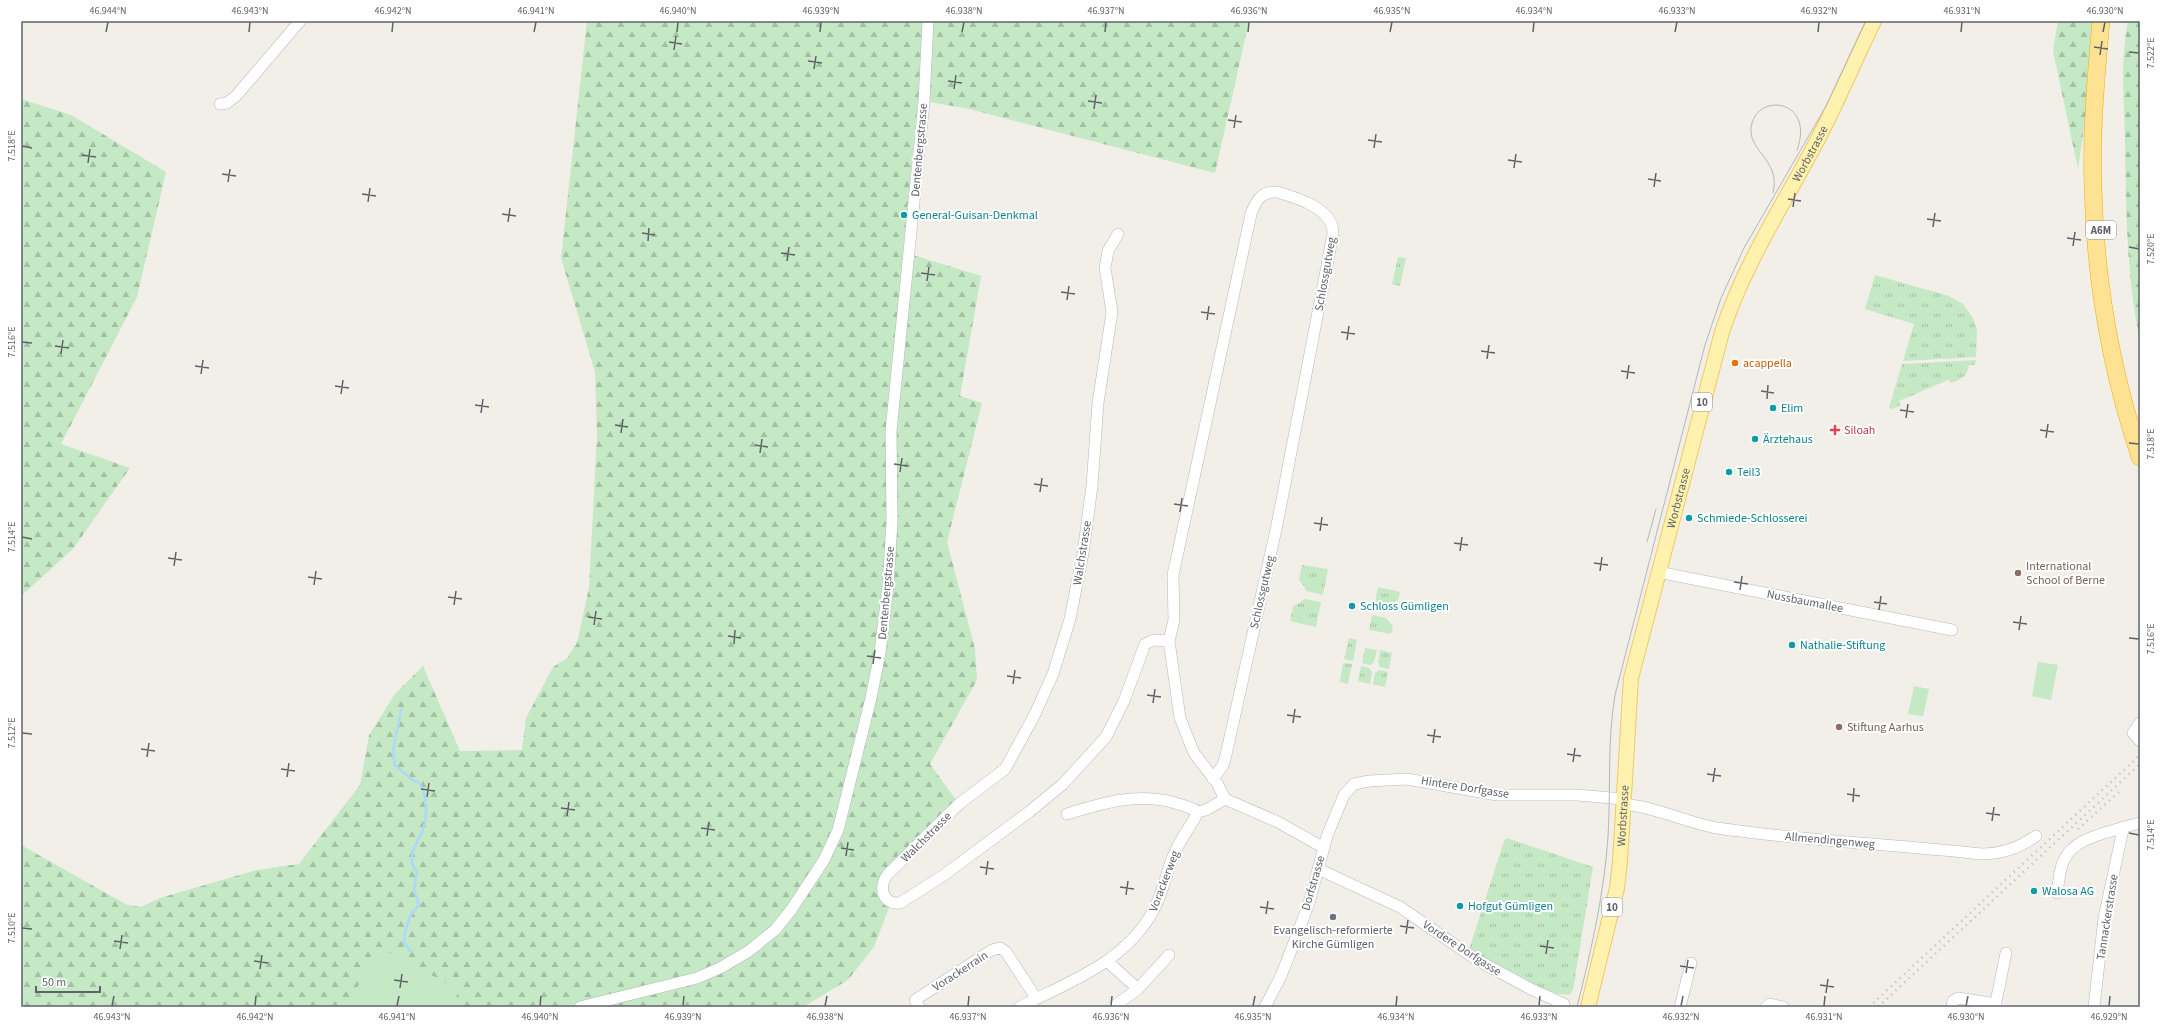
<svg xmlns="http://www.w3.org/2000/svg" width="2161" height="1028" font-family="'Source Sans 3',sans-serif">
  <defs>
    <pattern id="grass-tufts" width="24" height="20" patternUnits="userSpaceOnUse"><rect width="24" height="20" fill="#c5e8c5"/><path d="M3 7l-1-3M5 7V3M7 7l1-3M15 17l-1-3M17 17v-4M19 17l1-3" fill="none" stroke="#a3c0a4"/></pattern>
    <pattern id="forest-firs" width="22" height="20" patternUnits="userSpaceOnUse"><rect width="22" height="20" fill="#c5e8c5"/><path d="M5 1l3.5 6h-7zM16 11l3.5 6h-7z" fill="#a3c0a4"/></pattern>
  </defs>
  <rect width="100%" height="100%" fill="#f1efe8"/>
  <path fill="url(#grass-tufts)" d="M1398 257 1406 258 1400 286 1392 284Z
    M1875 275 1949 296 1963 304 1973 318 1977 330 1976 357 1903 361 1914 324 1865 309Z
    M1976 360 1975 365H1969C1967 377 1961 379 1951 383L1948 380 1899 401 1901 405 1892 409 1889 408 1902 364Z
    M1302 565 1328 569 1323 595 1306 591 1304 586 1299 580Z
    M1378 587 1400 592 1398 600 1388 605 1375 602Z
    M1304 599 1321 602 1316 627 1290 621 1293 606 1300 603Z
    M1372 615 1386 618 1393 626 1391 634 1369 630Z
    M1349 638 1357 640 1353 661 1344 659Z
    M1365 648 1377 650 1374 662 1370 665 1362 663Z
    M1380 650 1392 653 1389 669 1380 667 1378 663Z
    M1343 663 1352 664 1348 684 1340 682Z
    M1361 666 1369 668 1372 672 1370 684 1358 681Z
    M1379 670 1388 672 1385 687 1373 684 1375 673Z
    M1507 838 1593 867 1573 990 1570 994C1553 1000 1487 960 1469 950L1504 841Z"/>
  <path fill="url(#forest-firs)" d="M587 21H1249L1215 173 969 109 918 100 903 252 981 276 960 396 982 403 947 542 975 649 977 680 930 764 959 804 886 877 891 902 874 947 848 980 803 1007H453L452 1003 377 1007H21V845L127 905 141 907 160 898 257 870 299 864 360 785 369 735 395 694 423 666 460 751 522 750 526 718 553 667 567 658 577 643 589 588 597 436 595 372 561 258Z
    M2058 21H2095L2090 87 2078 169 2053 51Z
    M2128 21H2140V341C2126 275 2126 206 2125 139 2124 99 2120 60 2128 21Z
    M21 99 71 115 166 172 137 297 61 444 130 468 73 549 21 596Z"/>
  <path fill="#c5e8c5" d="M2038 662 2058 665 2051 700 2032 696Z
    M1914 686 1929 689 1923 716 1908 714Z
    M381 948 459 990 452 1007H345Z"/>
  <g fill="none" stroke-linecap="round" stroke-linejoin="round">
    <path stroke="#aadaff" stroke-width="2.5" d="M401 710C399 729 390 746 395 765L411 779 419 783C427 794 428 816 423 829 418 843 404 858 417 872L414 889 419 905 410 916 405 933 404 942 411 952"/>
    <defs>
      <path id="minor" d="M220 104 227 103 236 96 300 21
        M1118 234 1108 251 1105 268 1112 312 1098 403 1092 486 1083 553 1070 619 1053 674 1034 716 1005 769 959 804 888 874C878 886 882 905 900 903L944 875 1029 812 1063 784 1106 737 1124 701 1145 644 1154 640 1169 641
        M1658 572 1952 630
        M2140 723 2133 733 2140 741
        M1213 779 1223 765 1226 755 1277 525 1333 234C1334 209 1298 198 1277 192 1262 191 1256 200 1251 214L1173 575 1174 620 1169 641 1180 718 1194 753 1217 783 1225 799
        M1225 799 1278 822 1324 848
        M1623 804C1656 807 1685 822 1717 828 1804 841 1893 844 1981 854 2001 854 2019 848 2036 836
        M1067 814C1102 803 1135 793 1172 802 1181 805 1189 806 1198 812L1206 810 1225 799
        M1318 869 1400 907 1477 960 1531 989 1564 1004
        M2057 893C2059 883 2059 869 2064 860 2074 838 2104 834 2124 827
        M1108 962 1138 989 1113 1007
        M1138 989 1169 955
        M580 1007 697 978 720 968 749 951 775 930 791 910 824 860 838 830 871 698 880 653 888 586 892 521 891 431 924 102 928 21
        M919 1007 915 1000 992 950 1000 948 1006 952 1036 998
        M1020 1007C1068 982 1125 963 1153 911 1164 892 1166 871 1175 852 1181 838 1191 826 1198 812
        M1265 1007 1281 976 1297 935 1309 903 1327 836 1344 795 1354 784 1369 781 1407 779 1497 795H1577L1623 799
        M1680 1007 1691 963
        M1766 1007 1770 1004 1783 1007
        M1952 1007 1953 1001 1958 998 1996 1004
        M1995 1007 2006 953
        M2094 1007 2104 918 2122 834 2124 827 2140 823"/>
      <g id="major">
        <path id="s1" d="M1588 1007 1617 888 1620 862 1631 678 1722 332C1745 262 1784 204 1818 139 1838 101 1855 60 1874 21"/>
      </g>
      <path id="highway" d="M2101 21C2096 76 2091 132 2093 187 2095 278 2111 370 2140 457"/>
    </defs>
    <use href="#minor" stroke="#b5b8bc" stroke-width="12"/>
    <use href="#major" stroke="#f2c960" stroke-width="16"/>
    <use href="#highway" stroke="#f9ab00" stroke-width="18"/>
    <use href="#minor" stroke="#fff" stroke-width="11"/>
    <use href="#major" stroke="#fff2af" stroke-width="14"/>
    <use href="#highway" stroke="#fde293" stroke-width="17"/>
    <path stroke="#b6b7b8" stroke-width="1" d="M1773 193C1782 159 1744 150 1752 123 1761 92 1815 101 1797 150
      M1647 542 1656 509
      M1577 1007C1591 951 1604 895 1608 837 1611 790 1607 742 1615 695L1705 345 1721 298 1744 248 1826 106 1866 21"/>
    <path stroke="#b6b7b8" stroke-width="2.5" stroke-dasharray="1 5" stroke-linecap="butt" d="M2078 829 2120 791
      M1869 1007 2140 755
      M1878 1007 2140 764"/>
  </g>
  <path fill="none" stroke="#5f6368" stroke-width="1.5" d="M106 32 108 22M249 32 250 22M392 32 393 22M534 32 536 22M677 32 678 22M820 32 821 22M962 32 964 22M1105 32 1106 22M1248 32 1249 22M1390 32 1392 22M1533 32 1534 22M1675 32 1677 22M1818 32 1819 22M1961 32 1962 22M2103 32 2105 22M669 42 682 44M2094 47 2108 49M674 50 676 36M2129 52 2139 53M2100 55 2102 41M808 61 822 63M814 69 816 56M948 81 962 83M954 89 956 75M1088 101 1102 103M1094 109 1096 95M1228 120 1242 122M1234 128 1236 115M1368 140 1382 142M22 146 32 148M1374 148 1376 134M82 155 96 157M1508 160 1522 162M88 163 90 149M1514 168 1516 154M222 174 236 176M1648 179 1661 181M228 182 230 169M1654 187 1656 173M362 194 376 196M1788 199 1801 201M368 202 370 188M1793 207 1795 193M502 214 516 216M1927 219 1941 221M508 222 510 208M1933 227 1935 213M642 233 655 235M2067 238 2081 240M648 241 649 228M2073 246 2075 232M2129 247 2139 249M781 253 795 255M787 261 789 247M921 273 935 275M927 281 929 267M1061 292 1075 294M1067 300 1069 286M1201 312 1215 314M1207 320 1209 306M1341 332 1355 334M1347 340 1349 326M22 342 32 343M55 346 69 348M1481 351 1495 353M61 354 63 340M1487 359 1489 345M195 366 209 368M1621 371 1635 373M201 374 203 360M1627 379 1629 365M335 386 349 388M1761 391 1774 393M341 394 343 380M1767 399 1768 385M475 405 489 407M1900 410 1914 412M481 413 483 399M1906 418 1908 404M615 425 628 427M2040 430 2054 432M621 433 623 419M2046 438 2048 424M2129 443 2139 444M755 445 768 447M760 453 762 439M894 464 908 466M900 472 902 458M1034 484 1048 486M1040 492 1042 478M1174 504 1188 506M1180 512 1182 498M1314 523 1328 525M1320 531 1322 517M22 537 32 539M1454 543 1468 545M1460 551 1462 537M168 558 182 560M1594 563 1608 565M174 566 176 552M1600 571 1602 557M308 577 322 579M1734 582 1748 584M314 585 316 571M1740 590 1742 576M448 597 462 599M1874 602 1887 604M454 605 456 591M1879 610 1881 596M588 617 602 619M2013 622 2027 624M594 625 596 611M2019 630 2021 616M728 636 741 638M2129 638 2139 639M734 644 735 630M867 656 881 658M873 664 875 650M1007 676 1021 678M1013 684 1015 670M1147 695 1161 697M1153 703 1155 689M1287 715 1301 717M1293 723 1295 709M22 733 32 734M1427 735 1441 737M1433 743 1435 729M141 749 155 751M1567 754 1581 756M147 757 149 743M1573 762 1575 748M281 769 295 771M1707 774 1721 776M287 777 289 763M1713 782 1715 768M421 789 435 791M1847 794 1860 796M427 797 429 783M1853 802 1854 788M561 808 575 810M1986 813 2000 815M567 816 569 802M1992 821 1994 807M701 828 715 830M2129 833 2139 835M707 836 709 822M841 848 854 850M846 856 848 842M980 867 994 869M986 875 988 861M1120 887 1134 889M1126 895 1128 881M1260 907 1274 909M1266 914 1268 901M1400 926 1414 928M22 928 32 929M1406 934 1408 920M114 941 128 943M1540 946 1554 948M120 949 122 935M1546 954 1548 940M254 961 268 963M1680 966 1694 968M260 969 262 955M1686 973 1688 960M394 980 408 982M1820 985 1834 987M400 988 402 974M1826 993 1828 979M112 1006 114 996M255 1006 256 996M397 1006 399 996M540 1006 541 996M683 1006 684 996M825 1006 827 996M968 1006 969 996M1111 1006 1112 996M1253 1006 1255 996M1396 1006 1397 996M1539 1006 1540 996M1681 1006 1683 996M1824 1006 1825 996M1966 1006 1968 996M2109 1006 2110 996"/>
  <g fill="#0f9aa8" stroke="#fff" stroke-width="1.5">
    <circle cx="904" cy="215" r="4"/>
    <circle cx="1773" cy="408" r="4"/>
    <circle cx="1755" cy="439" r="4"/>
    <circle cx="1729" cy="472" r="4"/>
    <circle cx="1689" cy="518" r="4"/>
    <circle cx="1352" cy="606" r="4"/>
    <circle cx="1792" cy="645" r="4"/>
    <circle cx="2034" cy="891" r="4"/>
    <circle cx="1460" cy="906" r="4"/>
  </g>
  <circle fill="#e8710a" stroke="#fff" stroke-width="1.5" cx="1735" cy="363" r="4"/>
  <path fill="#e0444e" stroke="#fff" stroke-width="1.5" d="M1833 424h4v4h4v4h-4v4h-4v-4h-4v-4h4z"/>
  <g fill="#8d6e63" stroke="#fff" stroke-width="1.5">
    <circle cx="2018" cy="573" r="4"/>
    <circle cx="1839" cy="727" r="4"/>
  </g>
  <circle fill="#6b7280" stroke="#fff" stroke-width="1.5" cx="1333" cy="917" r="4"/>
  <g text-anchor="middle" stroke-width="4" stroke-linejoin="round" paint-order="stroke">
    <g fill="#fff" stroke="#8f9295" stroke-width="1">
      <rect x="2086" y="221" width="30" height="18" rx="3"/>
      <rect x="1692" y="393" width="20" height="18" rx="3"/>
      <rect x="1602" y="898" width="20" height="18" rx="3"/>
    </g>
    <g font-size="11" font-weight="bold" fill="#5f6368">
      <text x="2101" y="234">A6M</text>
      <text x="1702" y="406">10</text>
      <text x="1612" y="911">10</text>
    </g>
    <g font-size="12" fill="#5f6368" stroke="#fff">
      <text transform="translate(919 150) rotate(-85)" y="4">Dentenbergstrasse</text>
      <text dy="4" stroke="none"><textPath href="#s1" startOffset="890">Worbstrasse</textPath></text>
      <text transform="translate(1325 274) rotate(-80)" y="4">Schlossgutweg</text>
      <text dy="4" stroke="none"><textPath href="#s1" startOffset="519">Worbstrasse</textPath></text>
      <text transform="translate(1082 553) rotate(-81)" y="4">Walchstrasse</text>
      <text transform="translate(1262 592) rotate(-77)" y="4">Schlossgutweg</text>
      <text transform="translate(886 593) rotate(-85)" y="4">Dentenbergstrasse</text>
      <text transform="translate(1805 601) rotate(11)" y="4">Nussbaumallee</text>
      <text transform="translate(1465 787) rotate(9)" y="4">Hintere Dorfgasse</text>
      <text dy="4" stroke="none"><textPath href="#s1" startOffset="195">Worbstrasse</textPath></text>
      <text transform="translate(926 837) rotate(-45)" y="4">Walchstrasse</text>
      <text transform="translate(1830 840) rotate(5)" y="4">Allmendingenweg</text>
      <text transform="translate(1164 881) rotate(-69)" y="4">Vorackerweg</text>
      <text transform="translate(1313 883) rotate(-74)" y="4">Dorfstrasse</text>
      <text transform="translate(2107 917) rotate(-81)" y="4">Tannackerstrasse</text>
      <text transform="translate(1462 948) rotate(33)" y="4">Vordere Dorfgasse</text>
      <text transform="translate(960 971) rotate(-33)" y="4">Vorackerrain</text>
    </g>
    <g font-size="12" fill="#0d838f" stroke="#fff" text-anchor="start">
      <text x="912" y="219">General-Guisan-Denkmal</text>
      <text x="1781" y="412">Elim</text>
      <text x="1763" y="443">Ärztehaus</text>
      <text x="1737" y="476">Teil3</text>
      <text x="1697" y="522">Schmiede-Schlosserei</text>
      <text x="1360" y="610">Schloss Gümligen</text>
      <text x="1800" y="649">Nathalie-Stiftung</text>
      <text x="2042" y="895">Walosa AG</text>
      <text x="1468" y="910">Hofgut Gümligen</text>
    </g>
    <g font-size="12" fill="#c56008" stroke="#fff" text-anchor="start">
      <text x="1743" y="367">acappella</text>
    </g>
    <g font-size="12" fill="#be3a42" stroke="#fff" text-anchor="start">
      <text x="1844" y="434">Siloah</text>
    </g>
    <g font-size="12" fill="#785e54" stroke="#fff" text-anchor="start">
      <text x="2026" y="570">International<tspan x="2026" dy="14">School of Berne</tspan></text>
      <text x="1847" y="731">Stiftung Aarhus</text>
    </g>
    <g font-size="12" fill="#5b616d" stroke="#fff">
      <text x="1333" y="934">Evangelisch-reformierte<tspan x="1333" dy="14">Kirche Gümligen</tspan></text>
    </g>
  </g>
  <rect width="2161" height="1028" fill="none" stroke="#ffffff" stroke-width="44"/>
  <path d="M36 986v6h64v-6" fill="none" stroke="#5f6368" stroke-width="2"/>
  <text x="42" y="986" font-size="12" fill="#5f6368" stroke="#ffffff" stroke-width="3" paint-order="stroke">50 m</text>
  <rect x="22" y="22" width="2117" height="984" fill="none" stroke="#5f6368" stroke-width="1.5"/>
  <g font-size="10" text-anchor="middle" fill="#5f6368">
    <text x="108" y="14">46.944°N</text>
    <text x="250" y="14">46.943°N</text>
    <text x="393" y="14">46.942°N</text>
    <text x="536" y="14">46.941°N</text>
    <text x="678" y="14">46.940°N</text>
    <text x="821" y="14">46.939°N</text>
    <text x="964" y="14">46.938°N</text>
    <text x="1106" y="14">46.937°N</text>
    <text x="1249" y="14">46.936°N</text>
    <text x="1392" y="14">46.935°N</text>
    <text x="1534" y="14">46.934°N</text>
    <text x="1677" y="14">46.933°N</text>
    <text x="1819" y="14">46.932°N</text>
    <text x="1962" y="14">46.931°N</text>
    <text x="2105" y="14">46.930°N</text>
    <text transform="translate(2150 53) rotate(-90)" y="4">7.522°E</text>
    <text transform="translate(11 146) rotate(-90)" y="4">7.518°E</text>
    <text transform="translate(2150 249) rotate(-90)" y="4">7.520°E</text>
    <text transform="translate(11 342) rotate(-90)" y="4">7.516°E</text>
    <text transform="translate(2150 444) rotate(-90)" y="4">7.518°E</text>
    <text transform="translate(11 537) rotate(-90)" y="4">7.514°E</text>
    <text transform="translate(2150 639) rotate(-90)" y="4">7.516°E</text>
    <text transform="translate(11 733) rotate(-90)" y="4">7.512°E</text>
    <text transform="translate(2150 835) rotate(-90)" y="4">7.514°E</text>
    <text transform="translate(11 928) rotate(-90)" y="4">7.510°E</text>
    <text x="112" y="1020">46.943°N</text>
    <text x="255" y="1020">46.942°N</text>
    <text x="397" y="1020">46.941°N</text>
    <text x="540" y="1020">46.940°N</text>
    <text x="683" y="1020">46.939°N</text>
    <text x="825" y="1020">46.938°N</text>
    <text x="968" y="1020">46.937°N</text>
    <text x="1111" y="1020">46.936°N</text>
    <text x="1253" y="1020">46.935°N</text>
    <text x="1396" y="1020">46.934°N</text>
    <text x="1539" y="1020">46.933°N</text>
    <text x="1681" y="1020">46.932°N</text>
    <text x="1824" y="1020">46.931°N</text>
    <text x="1966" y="1020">46.930°N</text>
    <text x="2109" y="1020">46.929°N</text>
  </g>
</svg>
